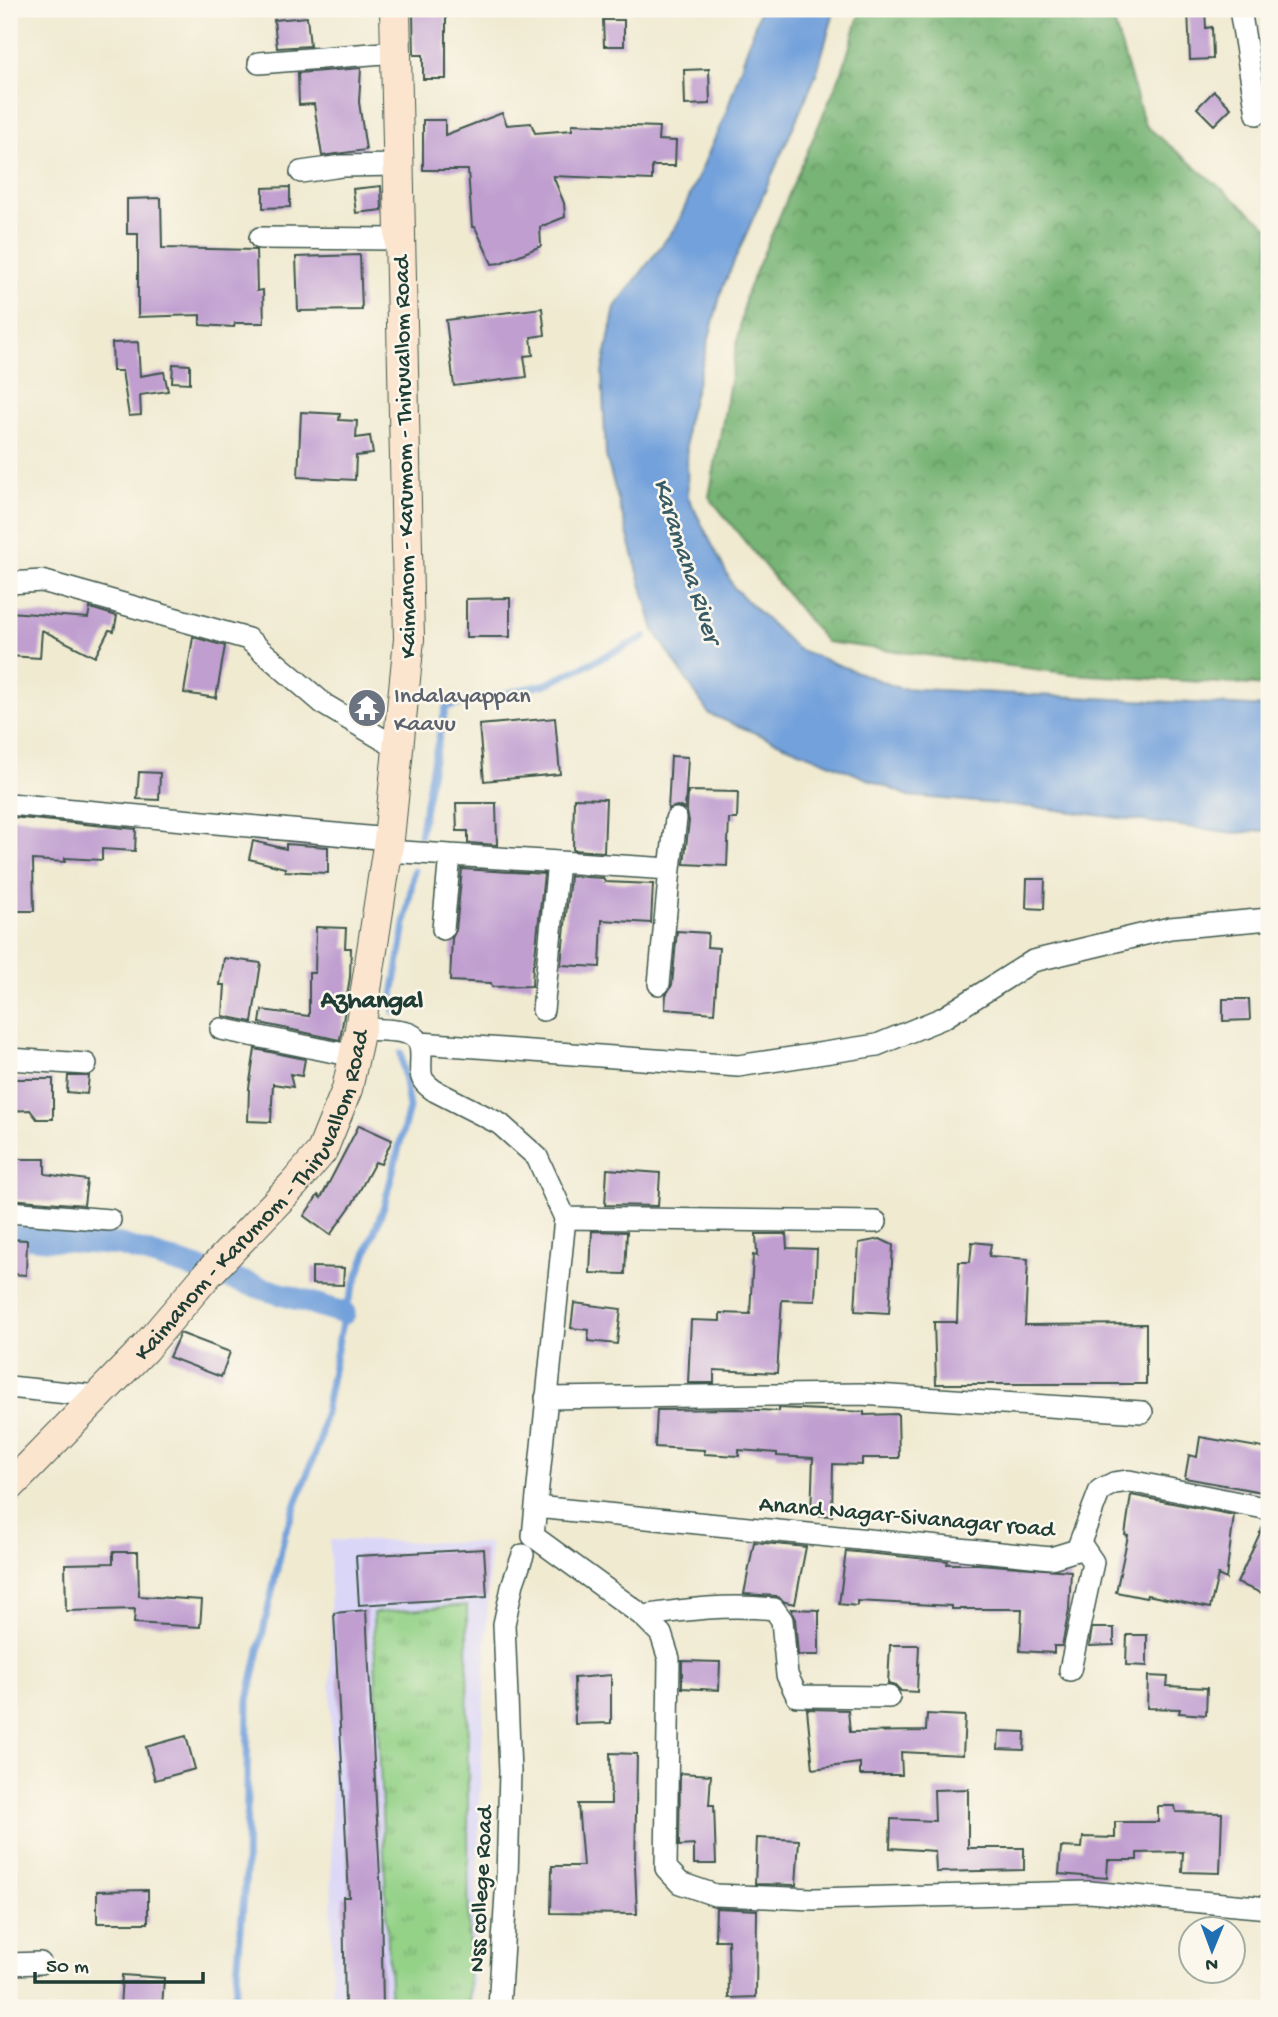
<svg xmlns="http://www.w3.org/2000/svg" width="1278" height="2017" font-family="'Gochi Hand',sans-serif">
  <defs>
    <pattern id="forest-crowns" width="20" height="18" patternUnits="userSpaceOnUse" patternTransform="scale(1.75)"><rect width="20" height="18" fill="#77b474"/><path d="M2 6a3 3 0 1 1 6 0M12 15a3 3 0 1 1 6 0" fill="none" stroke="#619460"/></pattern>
    <pattern id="park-tufts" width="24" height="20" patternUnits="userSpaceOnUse" patternTransform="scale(1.75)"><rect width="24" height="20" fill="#94d288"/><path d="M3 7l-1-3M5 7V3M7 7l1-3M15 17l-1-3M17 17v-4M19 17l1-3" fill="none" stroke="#78ac70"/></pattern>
  </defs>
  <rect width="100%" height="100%" fill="#fbf7ec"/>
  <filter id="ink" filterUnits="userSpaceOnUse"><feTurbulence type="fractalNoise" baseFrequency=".0143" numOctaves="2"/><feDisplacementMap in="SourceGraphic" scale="14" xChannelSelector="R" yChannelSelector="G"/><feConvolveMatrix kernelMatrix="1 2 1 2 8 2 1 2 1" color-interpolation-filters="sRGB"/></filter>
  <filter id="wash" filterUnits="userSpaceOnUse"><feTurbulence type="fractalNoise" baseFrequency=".00686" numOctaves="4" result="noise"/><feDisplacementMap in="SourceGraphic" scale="28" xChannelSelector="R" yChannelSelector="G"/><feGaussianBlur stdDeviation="1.57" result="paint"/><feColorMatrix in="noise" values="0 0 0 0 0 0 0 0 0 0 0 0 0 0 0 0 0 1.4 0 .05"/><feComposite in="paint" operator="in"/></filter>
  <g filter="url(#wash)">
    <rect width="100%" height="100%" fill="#f0ead1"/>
    <path fill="#dad6f7" d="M330 1540 490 1543 472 2008H332Z"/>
    <path fill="url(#forest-crowns)" stroke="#4b7854" stroke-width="2" d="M861 9H1110L1145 125 1269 228V686L1072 674 826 642 709 497 746 294 843 69Z"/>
    <path fill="url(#park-tufts)" stroke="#5a885e" stroke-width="2" d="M467 1605 469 2008H391L373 1613Z"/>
    <path fill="#73a1db" stroke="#496f88" stroke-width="2" d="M760 9H835L816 75 722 289 686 426 688 497 734 588 797 649 899 688 1269 707V830L1235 833 1042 808 909 796 709 714 654 630 606 456 602 373 615 307 677 225 726 113Z"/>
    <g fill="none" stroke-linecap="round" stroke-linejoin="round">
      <path stroke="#73a1db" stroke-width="7" d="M420 835 433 764 446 707 547 684 645 637
        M395 1012 393 995 414 871
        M234 2008 246 1873 248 1700 285 1533 319 1443 344 1313 384 1206 409 1108 401 1053"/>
      <path stroke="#73a1db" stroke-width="23" d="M9 1236 120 1245 344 1313"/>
    </g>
    <g id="blocks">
      <path fill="#c09ed0" d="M417 9H441V13H446V79H423V55H414L413 13H416Z
        M1188 9H1205L1206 28 1212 27 1213 59 1190 60Z
        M307 17 310 46 277 48 274 20Z
        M603 20H624V46H604Z
        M361 68 359 102 366 150 322 156 314 104 299 105 298 73Z
        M709 69 710 104 685 105 684 70Z
        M1214 91 1231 108 1214 125 1197 108Z
        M502 113 507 125 531 123 535 133 572 130V124L659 127 658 140 676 141 675 166H652V180L553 176 564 203 565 217 540 227 541 246 500 263 492 264 475 227H472L468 170H423V120H445V135Z
        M381 186 382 210 356 213 353 189Z
        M290 187V207L263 208V188Z
        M161 198 162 248 256 250 257 291 263 290 264 323H235L234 327 200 325V315L138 317V234H127V199Z
        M360 255 362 310 298 311 296 257Z
        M542 308 545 335 531 337 533 355 524 356 527 377 454 386 446 320Z
        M138 342 140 376 164 372 168 391 140 395 141 415 129 416 122 371H113L112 343Z
        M173 364 190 365V383L172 382Z
        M301 412 340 414 339 420 357 421 356 438 370 436 373 454 356 456 355 480 298 477Z
        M510 598V637H466V599Z
        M90 608 117 616 114 631 109 630 95 657 42 630 40 658 9 656 11 614 9 612 88 618Z
        M193 637 225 646 216 698 184 693Z
        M555 718 560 774 484 781 479 725Z
        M671 756 688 757 685 809 677 806 668 809Z
        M139 772 160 773 159 800 137 799Z
        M688 791 738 792 737 819H729L727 866 684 864 689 821 687 812Z
        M574 798 606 799 604 852 573 850Z
        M456 803H496L497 845 468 843V831H457Z
        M11 817 136 829 135 851 102 849V860L65 858V862L33 860 34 911H9V828H12Z
        M253 841 286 849V844L328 847V873L285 871V868L249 859Z
        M462 869 544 874 534 964H533L532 986 492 987 491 983 450 981 452 938 456 930Z
        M570 876 603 878 605 882 653 884 651 923 602 920 600 967 561 965Z
        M1027 879H1045L1044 909 1026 908Z
        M316 927 346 928 345 948H351L350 977 340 1040 260 1023 262 1010 309 1016V973H315Z
        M677 931 708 933 707 947 719 948 714 1013 665 1009 666 995 672 985Z
        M224 958 261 963 252 1022 223 1016 225 985H220Z
        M1223 999H1249L1250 1020 1223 1021Z
        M255 1049 305 1059 302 1076 290 1074 293 1087 273 1084 271 1122 248 1121 249 1088Z
        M68 1076H89L87 1094 67 1092Z
        M9 1079H53V1119H37L30 1110 9 1111Z
        M359 1125 392 1140 381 1164 375 1162 353 1203 330 1235 304 1216 318 1195 321 1198Z
        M9 1159H45V1174L87 1180 84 1205 9 1199Z
        M607 1169 660 1173 658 1206 605 1205Z
        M592 1231 627 1232 625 1274 590 1273Z
        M756 1234H786L787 1248 817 1249 815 1301 782 1300 777 1373 714 1370V1383H688L691 1320 720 1321V1313L750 1314 753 1255 757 1256Z
        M9 1239 27 1240 26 1275 9 1274Z
        M880 1239 893 1245 889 1313 855 1311 859 1243Z
        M972 1242 991 1244 989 1256 1028 1259 1025 1325 1146 1324V1384H936L934 1322H957L959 1262H970Z
        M312 1267 344 1268 343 1285 312 1284Z
        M574 1303 621 1309 617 1344 588 1341 589 1330 571 1328Z
        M180 1333 230 1352 221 1377 169 1357Z
        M779 1408 864 1412V1415L898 1414 899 1458H862V1465L833 1464 832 1516 811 1515 813 1458 777 1456V1453L739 1450V1456L704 1454V1450L655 1447 657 1410 737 1409 779 1411Z
        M1200 1437 1269 1449 1262 1492 1185 1478 1189 1455 1197 1457Z
        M1131 1495 1234 1515 1226 1579 1218 1575 1210 1608 1147 1595 1146 1598 1116 1592 1128 1536 1125 1535Z
        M1265 1522H1269V1596L1237 1583Z
        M754 1542 806 1547 795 1604 785 1602 776 1596 744 1594Z
        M484 1549 487 1597 359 1605 356 1556Z
        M846 1551 948 1561 947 1564H978L1071 1571 1069 1610 1062 1646H1054V1653L1020 1651 1022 1609H952V1606L857 1601V1606L839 1604Z
        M113 1552H138L139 1596 202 1600 200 1627 134 1623 135 1609 66 1611 65 1564 113 1563Z
        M791 1609 819 1610V1655H798L795 1619Z
        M366 1610 381 1896 383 2008H345L343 1897H349L334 1613Z
        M1092 1628H1114V1645L1089 1646Z
        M1127 1635H1147V1666L1126 1665Z
        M890 1645H919L917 1692 901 1691 896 1686 888 1684Z
        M682 1661 720 1662 719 1690 682 1688Z
        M611 1675V1723L575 1724 574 1678Z
        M1148 1676 1168 1677 1167 1686 1207 1688 1206 1715 1179 1713 1180 1709 1147 1708Z
        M807 1709 848 1710 850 1732 926 1731 927 1714 965 1716 963 1755 901 1752 902 1775H860V1763L813 1769Z
        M999 1731 1025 1732 1024 1750 998 1749Z
        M186 1736 195 1769 155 1780 146 1747Z
        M610 1753 637 1754 635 1866 637 1914 551 1913 552 1866H583L578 1804H611Z
        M680 1773 711 1775 709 1805H714L716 1864H694V1845L679 1846Z
        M968 1789V1848H1024V1870L936 1872 935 1851 890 1848 891 1819 935 1821 934 1790Z
        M1158 1806H1175L1176 1812 1222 1813 1220 1873 1182 1872 1183 1852 1137 1853V1860H1108L1107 1878 1059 1874 1061 1847 1082 1848 1083 1837 1115 1838V1822H1158Z
        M757 1838 799 1840 796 1885 755 1884Z
        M148 1890V1923H97V1891Z
        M716 1908 757 1910 756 1997 729 1998 728 1940H715Z
        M122 1975 164 1978 162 2008H120Z"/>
    </g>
  </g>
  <g filter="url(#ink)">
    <use href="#blocks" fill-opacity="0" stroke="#3e574c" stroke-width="2"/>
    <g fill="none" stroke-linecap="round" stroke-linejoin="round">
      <defs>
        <path id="street" d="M1240 9 1257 114
          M259 63 396 52
          M301 172 342 166 398 165
          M260 238 400 239
          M9 583 42 581 248 639 325 705 399 749
          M9 804 389 839
          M387 851 670 869 676 819
          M443 929 450 855
          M659 984 670 869
          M543 1010 558 862
          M221 1029 354 1056
          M360 1029C376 1030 396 1029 410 1034 429 1042 416 1067 423 1080 426 1085 431 1088 435 1091L500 1124 537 1157 565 1218 533 1536 643 1616 661 1634 669 1659 666 1868 680 1883 715 1895 813 1899 1089 1892 1269 1908
          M420 1043 738 1066 877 1045 943 1018 1033 961 1170 928 1269 919
          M9 1059 86 1064
          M9 1212 110 1220
          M565 1218 876 1222
          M9 1387 97 1396
          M546 1398 860 1394 1142 1412
          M536 1507 1051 1558 1077 1550 1100 1490 1114 1483 1129 1481 1269 1509
          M643 1616C687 1609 729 1604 774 1609L782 1620 787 1675 797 1696 889 1697
          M1070 1670 1093 1562 1080 1543
          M9 1964 40 1963
          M499 2008 507 1877 510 1772 504 1624 513 1583 523 1555"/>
        <g id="secondary">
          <path id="s1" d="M9 1487 144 1349 207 1275 294 1184 322 1151 347 1089 360 1029 389 839 409 639 395 9"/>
        </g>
      </defs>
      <use href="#street" stroke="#3e574c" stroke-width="24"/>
      <use href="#secondary" stroke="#3e574c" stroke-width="32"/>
      <use href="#street" stroke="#fff" stroke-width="21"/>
      <use href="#secondary" stroke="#fce5cf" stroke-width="30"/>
    </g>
  </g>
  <defs>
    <symbol id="temple-disc" viewBox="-11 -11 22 22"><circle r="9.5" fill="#6b7280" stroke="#fbf7ec"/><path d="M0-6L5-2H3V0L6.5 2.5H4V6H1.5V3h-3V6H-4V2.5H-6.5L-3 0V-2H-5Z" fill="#fff"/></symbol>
  </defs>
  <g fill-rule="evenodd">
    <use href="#temple-disc" x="345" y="686" width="44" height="44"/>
  </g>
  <g text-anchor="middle" stroke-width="5" stroke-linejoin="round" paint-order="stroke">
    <g font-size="24" fill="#1f3d34" stroke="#fbf7ec">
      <text transform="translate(403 457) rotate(-91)" y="8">Kaimanom - Karumom - Thiruvallom Road</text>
      <text dy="8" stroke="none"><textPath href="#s1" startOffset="385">Kaimanom - Karumom - Thiruvallom Road</textPath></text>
      <text transform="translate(907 1515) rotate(5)" y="8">Anand Nagar-Sivanagar road</text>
      <text transform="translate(479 1889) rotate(-87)" y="8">Nss college Road</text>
    </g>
    <g font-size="24" fill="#5b616d" stroke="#fbf7ec" text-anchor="start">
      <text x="394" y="702">Indalayappan<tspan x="394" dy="28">Kaavu</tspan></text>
    </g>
    <g font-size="26" font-style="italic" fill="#385b66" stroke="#fbf7ec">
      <text transform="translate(689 560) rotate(72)" y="9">Karamana River</text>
    </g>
    <g font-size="26" font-weight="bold" fill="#1f3d34" stroke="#fbf7ec">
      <text x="372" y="1007">Azhangal</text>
    </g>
  </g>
  <rect width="1278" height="2017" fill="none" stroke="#fbf7ec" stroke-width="35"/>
  <g transform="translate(1212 1950) rotate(181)"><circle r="33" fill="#fbf7ec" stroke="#a3ada2" stroke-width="2"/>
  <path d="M0-5L12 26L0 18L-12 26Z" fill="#1f6fb2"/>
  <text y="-10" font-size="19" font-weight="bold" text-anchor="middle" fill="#1f3d34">N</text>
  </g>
  <path d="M35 1972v10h168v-10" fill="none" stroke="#1f3d34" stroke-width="3.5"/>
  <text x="46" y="1972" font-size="21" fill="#1f3d34" stroke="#fbf7ec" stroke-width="5" paint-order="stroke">50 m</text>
</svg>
